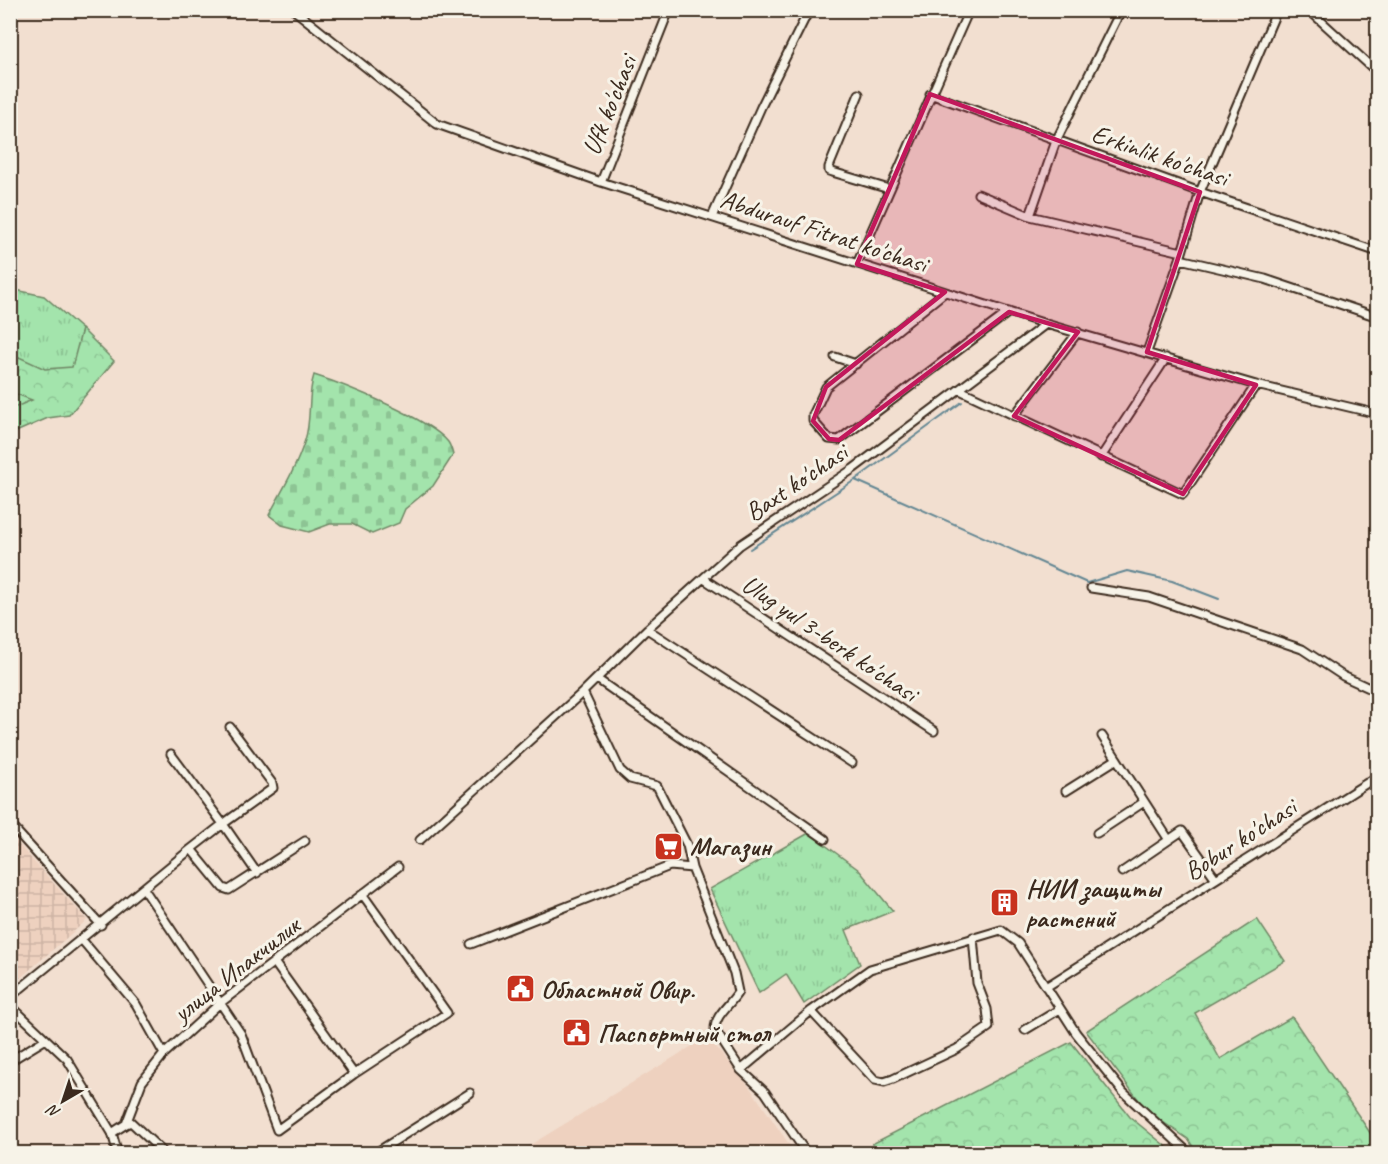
<svg xmlns="http://www.w3.org/2000/svg" width="1388" height="1164" font-family="Caveat,sans-serif">
  <defs>
    <pattern id="industrial-grid" width="8" height="8" patternUnits="userSpaceOnUse" patternTransform="scale(1.5)"><rect width="8" height="8" fill="#eed1bf"/><path d="M0 4h8M4 0v8" fill="none" stroke="#cdb4a4"/></pattern>
    <pattern id="grass-tufts" width="24" height="20" patternUnits="userSpaceOnUse" patternTransform="scale(1.5)"><rect width="24" height="20" fill="#a3e4ac"/><path d="M3 7l-1-3M5 7V3M7 7l1-3M15 17l-1-3M17 17v-4M19 17l1-3" fill="none" stroke="#8dc494"/></pattern>
    <pattern id="forest-crowns" width="20" height="18" patternUnits="userSpaceOnUse" patternTransform="scale(1.5)"><rect width="20" height="18" fill="#a3e4ac"/><path d="M2 6a3 3 0 1 1 6 0M12 15a3 3 0 1 1 6 0" fill="none" stroke="#8dc494"/></pattern>
    <pattern id="cemetery-stones" width="16" height="16" patternUnits="userSpaceOnUse" patternTransform="scale(1.5)"><rect width="16" height="16" fill="#a3e4ac"/><path d="M2 7V4a2 2 0 0 1 4 0v3zM10 15v-3a2 2 0 0 1 4 0v3z" fill="#8dc494"/></pattern>
  </defs>
  <rect width="100%" height="100%" fill="#f2dfd0"/>
  <filter id="ink" filterUnits="userSpaceOnUse"><feTurbulence type="fractalNoise" baseFrequency=".0167" numOctaves="2"/><feDisplacementMap in="SourceGraphic" scale="12" xChannelSelector="R" yChannelSelector="G"/><feConvolveMatrix kernelMatrix="1 2 1 2 8 2 1 2 1" color-interpolation-filters="sRGB"/></filter>
  <g filter="url(#ink)">
    <path fill="#eed1bf" d="M707 1037 751 1089 795 1153H517Z"/>
    <path fill="url(#industrial-grid)" d="M10 835 87 920 11 986H10Z"/>
    <path fill="url(#grass-tufts)" stroke="#6f8765" stroke-width="1.5" d="M11 289 44 296 85 332 76 371 11 381Z
      M10 390 38 403 11 414Z
      M809 833 859 870 893 911 846 930 860 964 804 1004 786 974 759 993 710 889Z"/>
    <path fill="url(#forest-crowns)" stroke="#6f8765" stroke-width="1.5" d="M82 329 114 361 69 415 48 418 11 434V409L32 400 11 392V372L19 357 45 369 72 367Z
      M1257 919 1285 961 1195 1013 1220 1059 1292 1017 1377 1143V1153H1197L1188 1139 1148 1112 1086 1031Z
      M1071 1042 1130 1117 1174 1153 878 1154 872 1144Z"/>
    <path fill="url(#cemetery-stones)" stroke="#6f8765" stroke-width="1.5" d="M314 375C343 384 430 419 448 442 450 445 452 451 453 455L433 486 405 509 399 523 372 534 352 524H330L309 532 282 525 269 515C282 491 297 466 305 440 312 419 307 396 314 375Z"/>
    <g fill="none" stroke-linecap="round" stroke-linejoin="round">
      <path stroke="#648793" stroke-width="2" d="M855 480 1087 583 1127 571 1172 581 1219 599
        M750 549 855 480 962 402"/>
      <defs>
        <path id="minor" d="M294 10 437 124 601 182 1046 324 1256 385 1378 414
          M1309 10 1378 73
          M859 94 829 167V171L889 189
          M930 94 1200 192 1378 252
          M601 182 669 10
          M978 194 1030 216 1182 252
          M1030 216 1056 141 1121 10
          M712 217 761 107 809 10
          M1180 259 1265 279 1378 317
          M857 264 969 10
          M945 292 826 387 813 415V421L829 439 839 440 1009 312
          M1147 352 1180 259 1200 192 1277 10
          M835 357 856 364
          M960 390 1183 494 1256 385
          M1014 416 1078 332
          M1101 457 1166 358
          M704 579 934 731
          M1091 588 1149 597 1302 649 1343 676 1378 692
          M647 629 852 763
          M597 679 825 839
          M583 692 620 770 630 779 657 786 687 845 692 868 734 973 738 992C731 1004 714 1016 715 1030L741 1070 765 1092 807 1154
          M230 727 272 783 273 788 223 824 257 873
          M1102 736 1169 840
          M171 754 223 824 191 849
          M1066 791 1117 759
          M10 824 101 925
          M1097 833 1144 802
          M420 840 583 692 647 629 740 545 853 469 1046 324
          M1122 872 1182 831 1216 879
          M144 889 241 1034 277 1130 354 1074 447 1013 363 895
          M82 940 136 1004 164 1054
          M471 944 670 866 692 868
          M274 962 354 1074
          M1046 987 1378 776
          M10 997 191 849 223 888 229 890 305 841
          M10 1005 67 1059 112 1133 118 1154
          M811 1011 875 1080 884 1082 893 1079 957 1049 989 1027 987 1009 977 983 973 937
          M1025 1030 1060 1009
          M10 1061 46 1039
          M741 1070 811 1011 870 969 1001 930 1018 943 1076 1033 1123 1092 1190 1154
          M126 1124 142 1082 164 1054 219 1004 398 867
          M126 1124 131 1122 165 1154
          M112 1133 126 1124
          M10 1152 13 1154
          M374 1154 470 1093"/>
      </defs>
      <use href="#minor" stroke="#3b2a1e" stroke-width="11"/>
      <use href="#minor" stroke="#f7f3e8" stroke-width="7"/>
    </g>
  </g>
  <path fill="#c2185b" fill-opacity="0.2" stroke="#c2185b" stroke-width="4.5" stroke-linejoin="round" d="M930 94 1200 192 1147 352 1256 385 1183 494 1014 416 1078 332 1009 312 839 440 829 439 813 421 826 387 945 292 857 264Z"/>
  <defs>
    <symbol id="supermarket-square" viewBox="-11 -11 22 22"><rect x="-9" y="-9" width="18" height="18" rx="4" fill="#c8321e" stroke="#f7f3e8"/><path d="M-6-5.5h2.5l.6 2H6L4.5 2H-2.5L-4.4-4H-6ZM-1.5 3.2a1.3 1.3 0 1 0 .1 0ZM3 3.2a1.3 1.3 0 1 0 .1 0Z" fill="#fff"/></symbol>
    <symbol id="building-square" viewBox="-11 -11 22 22"><rect x="-9" y="-9" width="18" height="18" rx="4" fill="#c8321e" stroke="#f7f3e8"/><path d="M-4-6H4V6H1V3H-1V6H-4ZM-2.5-4.3h1.7v1.8h-1.7ZM.8-4.3h1.7v1.8H.8ZM-2.5-1h1.7V.8h-1.7ZM.8-1h1.7V.8H.8Z" fill="#fff"/></symbol>
    <symbol id="civic-square" viewBox="-11 -11 22 22"><rect x="-9" y="-9" width="18" height="18" rx="4" fill="#c8321e" stroke="#f7f3e8"/><path d="M-.6-6.5H3V-4.5H.6V-3L4-1V1h2V6H-6V1h2V-1L-.6-3ZM-1.2 2.5V6h2.4V2.5Z" fill="#fff"/></symbol>
  </defs>
  <g fill-rule="evenodd">
    <use href="#supermarket-square" x="652" y="830" width="33" height="33"/>
    <use href="#building-square" x="988" y="886" width="33" height="33"/>
    <use href="#civic-square" x="504" y="972" width="33" height="33"/>
    <use href="#civic-square" x="560" y="1016" width="33" height="33"/>
  </g>
  <g text-anchor="middle" stroke-width="6" stroke-linejoin="round" paint-order="stroke">
    <g font-size="26" fill="#3b2a1e" stroke="#f7f3e8">
      <text transform="translate(609 105) rotate(-68)" y="9">Ufk ko'chasi</text>
      <text transform="translate(1160 155) rotate(19)" y="9">Erkinlik ko'chasi</text>
      <text transform="translate(824 231) rotate(18)" y="9">Abdurauf Fitrat ko'chasi</text>
      <text transform="translate(796 482) rotate(-34)" y="9">Baxt ko'chasi</text>
      <text transform="translate(830 638) rotate(34)" y="9">Ulug yul 3-berk ko'chasi</text>
      <text transform="translate(1240 839) rotate(-33)" y="9">Bobur ko'chasi</text>
      <text transform="translate(236 969) rotate(-38)" y="9">улица Ипакчилик</text>
    </g>
    <g font-size="26" font-weight="bold" fill="#3b2a1e" stroke="#f7f3e8" text-anchor="start">
      <text x="690" y="855">Магазин</text>
      <text x="1026" y="897">НИИ защиты<tspan x="1026" dy="30">растений</tspan></text>
      <text x="541" y="998">Областной Овир.</text>
      <text x="598" y="1042">Паспортный стол</text>
    </g>
  </g>
  <rect width="1388" height="1164" fill="none" stroke="#f7f3e8" stroke-width="36"/>
  <rect x="18" y="18" width="1352" height="1128" fill="none" stroke="#3b2a1e" stroke-width="2" filter="url(#ink)"/>
  <g transform="translate(63 1101) rotate(219)" stroke="#f7f3e8" stroke-width="4.5" paint-order="stroke">
  <path d="M0-4.5L10 22L0 15L-10 22Z" fill="#3b2a1e"/>
  <text y="-9" font-size="16" font-weight="bold" text-anchor="middle" fill="#3b2a1e">N</text>
  </g>
</svg>
